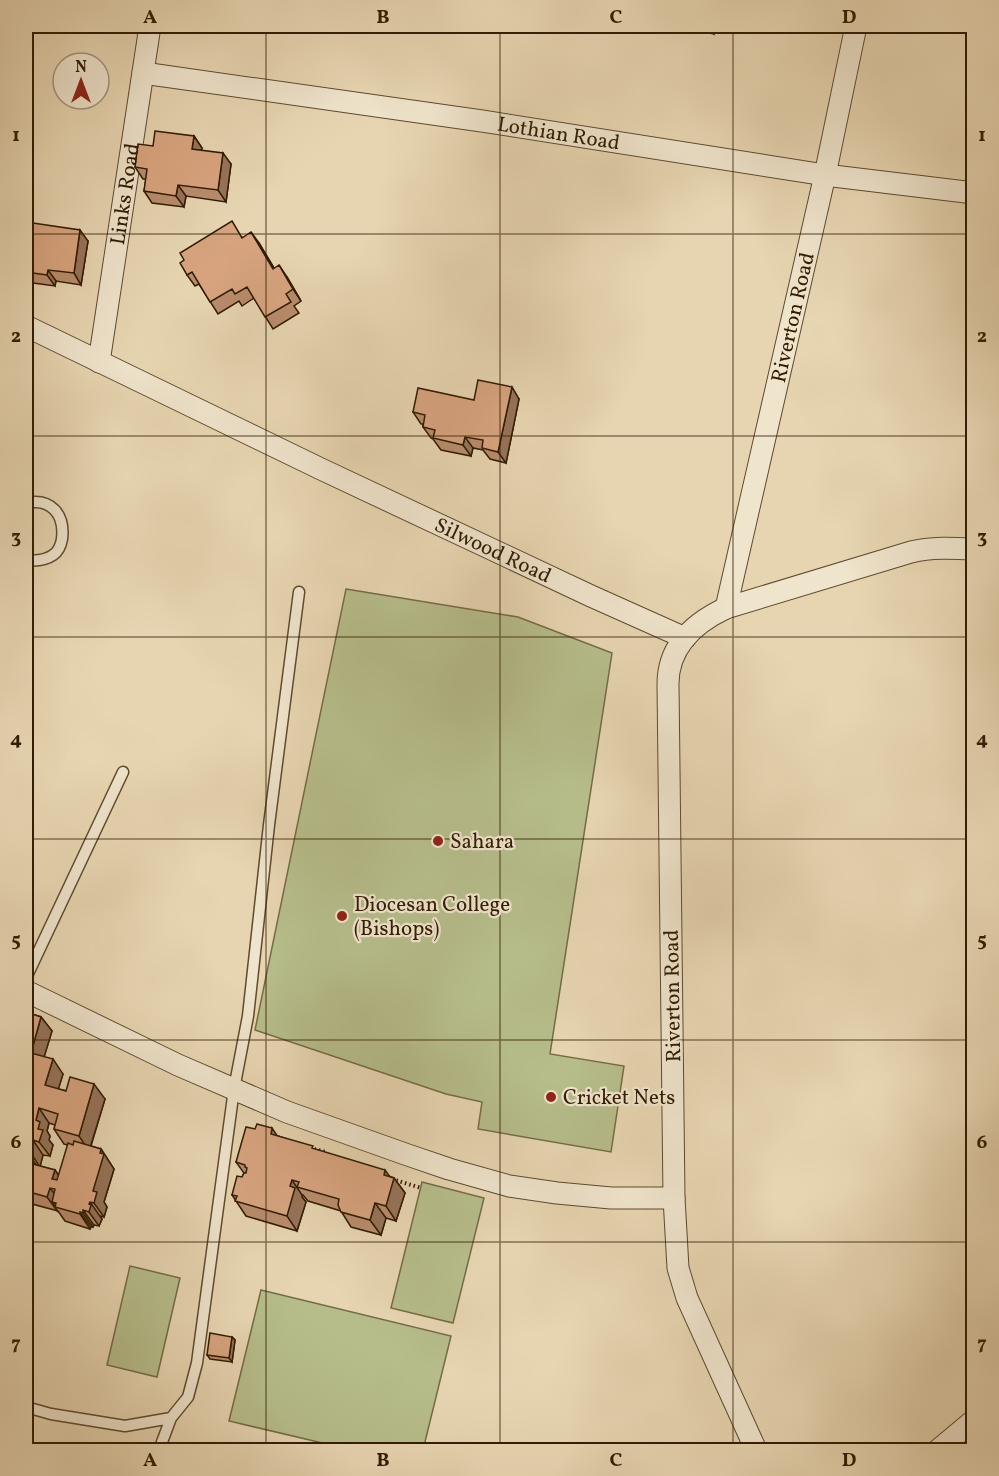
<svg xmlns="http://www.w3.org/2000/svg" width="999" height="1476" font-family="Vollkorn,serif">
  <rect width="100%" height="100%" fill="#e7d5b1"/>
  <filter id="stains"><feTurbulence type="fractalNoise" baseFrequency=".00333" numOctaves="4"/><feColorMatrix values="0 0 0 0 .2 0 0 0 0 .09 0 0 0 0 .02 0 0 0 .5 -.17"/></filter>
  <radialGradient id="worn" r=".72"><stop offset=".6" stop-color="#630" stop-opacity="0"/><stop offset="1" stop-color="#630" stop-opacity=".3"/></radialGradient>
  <path fill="#b6bd8b" stroke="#746c46" stroke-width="1.5" d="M346 589 518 617 612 653 550 1054 624 1066 611 1152 478 1129 482 1102 446 1094 255 1030Z
    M422 1182 484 1198 453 1323 391 1308Z
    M130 1266 180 1278 157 1377 107 1365Z
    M261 1290 451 1336 423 1450H352L229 1421Z"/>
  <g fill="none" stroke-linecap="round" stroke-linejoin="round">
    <defs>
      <path id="service" d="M26 503C51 498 65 514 62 539 61 545 59 551 53 555 46 560 35 561 26 560
        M26 978 123 772
        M26 1407 51 1414 125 1426 171 1418 188 1397 197 1363 234 1089 248 1016 269 825 299 592
        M159 1450 171 1418"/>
      <g id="minor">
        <path id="s1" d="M143 73 482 121 825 175 974 193"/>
        <path id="s2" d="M26 326 321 469 591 596 685 638"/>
        <path id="s3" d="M99 362 150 26"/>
        <path id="s4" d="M726 608 825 175 856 26"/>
        <path d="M26 991 178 1065 287 1112 405 1154 449 1169 509 1186 557 1193 611 1198H674"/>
        <path d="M756 1450 687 1298 678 1268 674 1198 668 684C668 646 694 623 726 608L911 552C932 547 952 548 974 549"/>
        <path d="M938 1450 974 1420"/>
      </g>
    </defs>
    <use href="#service" stroke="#5e4a2e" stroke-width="13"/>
    <use href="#minor" stroke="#5e4a2e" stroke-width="23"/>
    <path stroke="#311c02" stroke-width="4" stroke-dasharray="1.5 3" stroke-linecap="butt" d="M310 1148 326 1152
      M392 1179 421 1188"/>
    <use href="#service" stroke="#efe4cc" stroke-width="10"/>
    <use href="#minor" stroke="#efe4cc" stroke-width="21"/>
  </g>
  <path fill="#b98d6d" stroke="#311c02" stroke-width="1.5" fill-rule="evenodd" d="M669 26H716L714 34Z
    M194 136 202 148 201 150 231 164 226 202 186 196 184 207 152 203 144 191 146 179H143L135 167 153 146Z
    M26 222 88 241 81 285 56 281 55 286 26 282Z
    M243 237 259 243 274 268 287 277 301 301 294 306 299 313 273 329 254 298 242 306 239 301 218 314 199 284 195 286 187 275Z
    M519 399 506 463 490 459 483 450 473 448 471 456 441 450 433 439 431 438 423 427V424H421L413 412 474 400Z
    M26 1012 41 1017 52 1031 44 1057 63 1074 58 1089 105 1099 91 1146 101 1149 114 1169 104 1202 107 1207 104 1217 100 1216 102 1219 99 1226 94 1225 93 1227H91L90 1229 65 1221 58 1211 32 1204 28 1198 26 1205ZM49 1123 55 1125 54 1129 64 1144 68 1145 59 1176 55 1170 40 1166 43 1155 50 1156 53 1145 49 1140 50 1136 47 1131Z
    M255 1129 278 1136 394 1178 405 1193 396 1221 386 1218 381 1235 351 1227 341 1211 308 1201 303 1195H302V1197L306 1202 297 1231 246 1216 232 1195 242 1177 244 1173 236 1162Z
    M232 1337 235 1340 232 1362 210 1359 207 1355Z"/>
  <path fill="#967359" stroke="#311c02" stroke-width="1.5" d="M708 26H716L714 34Z
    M194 136 202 148 200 160 192 149Z
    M223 153 231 164 226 202 218 190Z
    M178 185 186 196 184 207 176 196Z
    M80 230 88 241 81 285 74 273Z
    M251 232 259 243 281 280 273 269Z
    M279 265 287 277 301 301 293 289Z
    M48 270 56 281 55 286 47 275Z
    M512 387 519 399 506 463 498 452Z
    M465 437 473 448 471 456 463 445Z
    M41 1017 52 1031 41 1067 31 1053Z
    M53 1059 63 1074 55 1100 45 1085Z
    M94 1084 105 1099 89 1151 79 1136Z
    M39 1108 49 1123 47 1131 50 1136 49 1140 53 1145 50 1156 39 1142 36 1120Z
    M272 1128 282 1143 271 1134Z
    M33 1140 43 1155 40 1167 30 1152Z
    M101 1149 114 1169 104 1202 107 1207 104 1217 94 1203 93 1191Z
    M26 1151 37 1166 26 1177Z
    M55 1170 65 1185 52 1179Z
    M385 1170 393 1181 394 1178 405 1193 396 1221 386 1206 384 1175Z
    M292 1180 302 1195V1197L306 1202 297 1231 287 1216 290 1186Z
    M50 1188 61 1202 56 1203 52 1202 56 1207H55L58 1212 47 1197Z
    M26 1195 28 1198 26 1205Z
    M90 1202 102 1219 99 1226 89 1212Z
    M375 1203 386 1218 381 1235 370 1220Z
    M83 1210 94 1225 93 1227 83 1213Z
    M80 1212 91 1227 90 1229 80 1214Z
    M232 1337 235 1340 232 1362 229 1358Z"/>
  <path fill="#d7a47f" stroke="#311c02" stroke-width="1.5" d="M155 131 194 136 192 149 223 153 218 190 178 185 176 196 144 191 147 169 135 167 138 144 153 146Z
    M232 221 242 238 251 232 273 269 279 265 293 289 286 294 291 302 265 317 247 287 235 294 232 289 210 302 192 272 187 275 180 263 184 260 180 253Z
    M26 222 80 230 74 273 48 270 47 275 26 272Z
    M478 380 512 387 498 452 482 448 483 440 465 437 463 445 433 438 435 430 423 427 425 415 413 412 418 388 474 400Z
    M26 1012 41 1017 31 1053 53 1059 45 1085 66 1091 70 1077 94 1084 79 1136 54 1129 58 1114 39 1108 36 1120 40 1122 38 1129 43 1130 39 1142 33 1140 30 1152 26 1151V1155V1062L28 1053 26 1052Z
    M257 1124 272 1128 271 1134 313 1146 312 1148 385 1170 384 1175 394 1178 386 1206 375 1203 370 1220 341 1212 338 1205 339 1199 297 1187 299 1182 292 1180 290 1186 295 1188 287 1216 235 1201 237 1196 232 1195 237 1176 242 1177 244 1173H246L247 1168 245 1167V1165L236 1162 246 1127 255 1129Z
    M74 1141 101 1149 100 1153 104 1154 93 1191 97 1192 94 1203 90 1202 89 1204 91 1205 89 1212 83 1210V1213L80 1212V1214L55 1207 56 1203 52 1202 55 1189 50 1188 47 1197 26 1191V1172H27L29 1163 55 1170 52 1179 57 1180 68 1143 73 1145Z
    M210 1333 232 1337 229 1358 207 1355Z"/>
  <path fill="none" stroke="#311c02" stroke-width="1.5" stroke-opacity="0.55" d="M266 26V1450M500 26V1450M733 26V1450M26 234H974M26 436H974M26 637H974M26 839H974M26 1040H974M26 1242H974"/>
  <g fill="#8f2418" stroke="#efe4cc" stroke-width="2">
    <circle cx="438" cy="841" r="6"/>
    <circle cx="342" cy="916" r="6"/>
    <circle cx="551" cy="1097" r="6"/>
  </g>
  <g text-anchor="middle" stroke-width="4.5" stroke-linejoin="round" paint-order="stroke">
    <g font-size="21" fill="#311c02" stroke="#efe4cc">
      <text dy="7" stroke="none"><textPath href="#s1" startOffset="420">Lothian Road</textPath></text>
      <text dy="7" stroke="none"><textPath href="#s3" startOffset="170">Links Road</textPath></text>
      <text dy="7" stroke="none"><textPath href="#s4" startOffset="298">Riverton Road</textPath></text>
      <text dy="7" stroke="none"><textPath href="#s2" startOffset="518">Silwood Road</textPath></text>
      <text transform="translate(672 996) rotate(-91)" y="7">Riverton Road</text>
    </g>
    <g font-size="21" fill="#311c02" stroke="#efe4cc" text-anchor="start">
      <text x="450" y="848">Sahara</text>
      <text x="354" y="911">Diocesan College<tspan x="354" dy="24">(Bishops)</tspan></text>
      <text x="563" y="1104">Cricket Nets</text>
    </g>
  </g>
  <rect width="999" height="1476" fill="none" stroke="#e7d5b1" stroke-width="66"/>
  <g transform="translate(81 81)"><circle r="28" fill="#efe4cc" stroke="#a3947b" stroke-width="1.5"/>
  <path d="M0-4.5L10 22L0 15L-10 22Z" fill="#8f2418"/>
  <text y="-9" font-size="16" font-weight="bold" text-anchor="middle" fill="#311c02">N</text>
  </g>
  <rect x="33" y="33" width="933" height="1410" fill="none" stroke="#311c02" stroke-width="2"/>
  <g font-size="20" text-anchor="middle" font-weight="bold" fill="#311c02">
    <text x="150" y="23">A</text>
    <text x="383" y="23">B</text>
    <text x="616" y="23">C</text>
    <text x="849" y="23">D</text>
    <text x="16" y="141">1</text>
    <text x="982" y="141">1</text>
    <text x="16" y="342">2</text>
    <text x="982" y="342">2</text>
    <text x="16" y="543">3</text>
    <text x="982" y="543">3</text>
    <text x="16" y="745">4</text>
    <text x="982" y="745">4</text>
    <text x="16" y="946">5</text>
    <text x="982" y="946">5</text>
    <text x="16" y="1148">6</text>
    <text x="982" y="1148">6</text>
    <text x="16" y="1349">7</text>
    <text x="982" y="1349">7</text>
    <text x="150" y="1466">A</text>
    <text x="383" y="1466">B</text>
    <text x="616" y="1466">C</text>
    <text x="849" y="1466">D</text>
  </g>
  <rect width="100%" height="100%" filter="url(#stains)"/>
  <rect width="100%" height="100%" fill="url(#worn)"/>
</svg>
